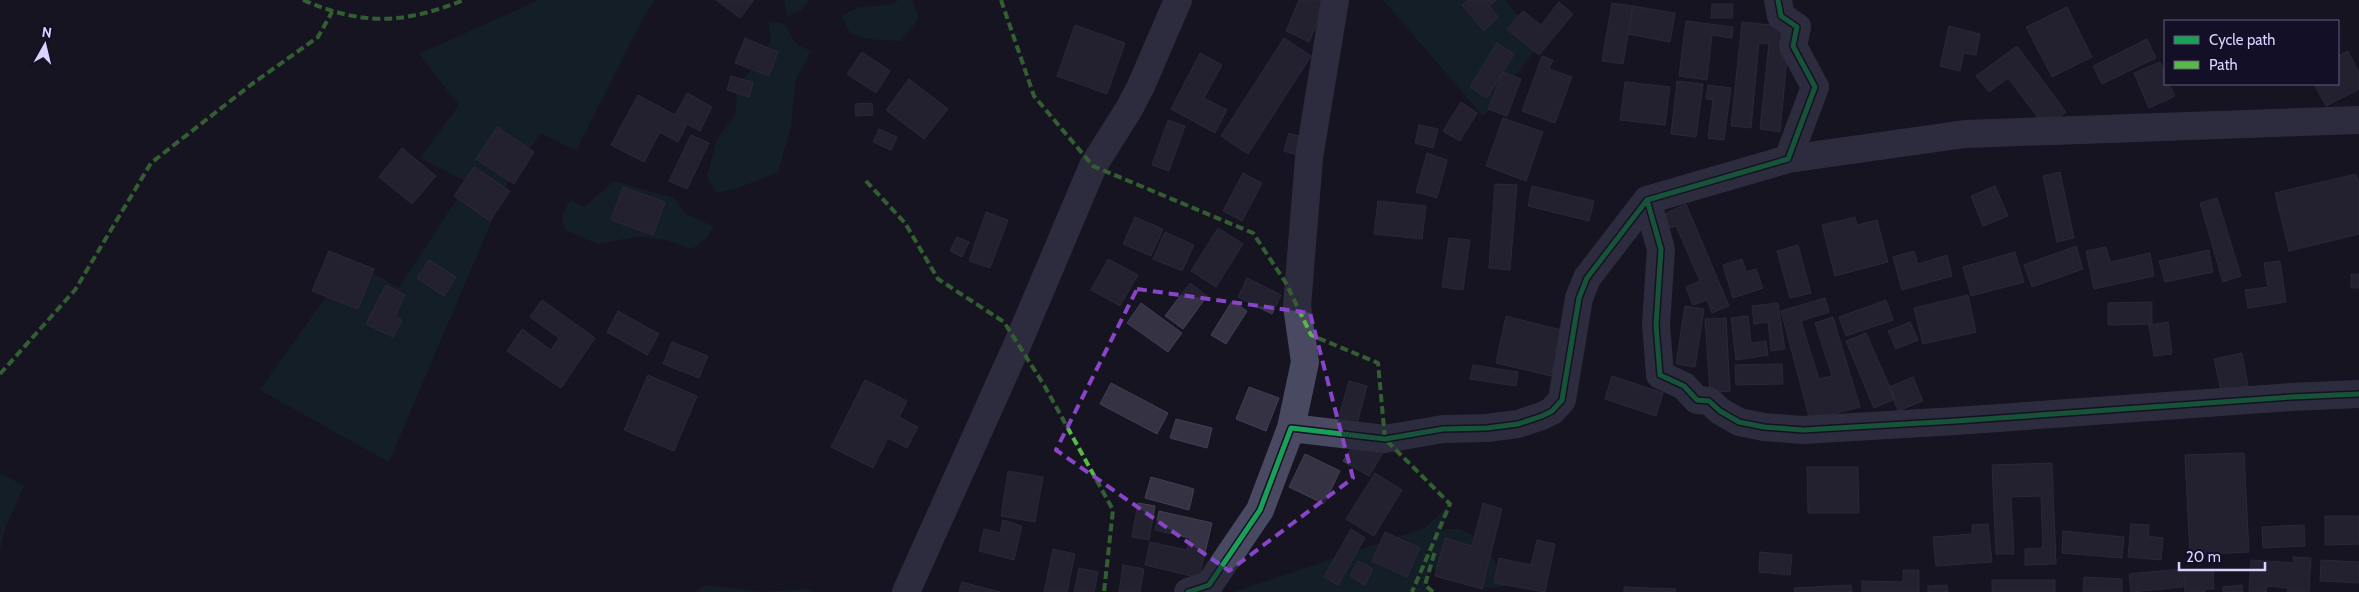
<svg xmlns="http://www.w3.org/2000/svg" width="2359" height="592" font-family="Cabin,sans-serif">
  <rect width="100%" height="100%" fill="#161421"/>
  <path fill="#132c2d" d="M539 0H655L642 20 576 151 541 133 513 171 389 462 260 390 351 261 399 288 468 182 420 158 459 105 419 54Z
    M784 0H809L802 10 787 17Z
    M899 0H912L919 18 901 41 867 39 850 33 842 16 858 7 889 5Z
    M1383 0H1505L1541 43 1483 116Z
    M769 22C791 21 785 30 796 43 800 46 806 49 811 51L796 79 791 127 778 172 738 188 717 193 707 176 717 139 735 116 738 86 759 60 771 41Z
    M614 181 674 198 685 213 714 227 705 239 692 249 666 240 639 236 598 244 565 230 562 217 570 200 584 207Z
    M0 473 24 486 6 526 0 549Z
    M1450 504 1442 531C1474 520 1489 557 1506 577V586C1484 592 1450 581 1431 567L1425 585 1433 592H1234L1425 528Z
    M705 585 763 592 807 589 814 592H696Z"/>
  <path fill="#343243" stroke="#433f54" d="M716 0H754L740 18Z
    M1299 0H1322L1327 2 1309 42 1286 31Z
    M1468 0H1496L1489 6 1498 17 1484 31 1462 5Z
    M1559 2 1573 14 1539 55 1507 29 1523 11 1541 25Z
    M1612 3 1633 6 1623 64 1602 61Z
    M1712 4H1733L1732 18H1711Z
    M1633 6 1675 13 1670 42 1628 34Z
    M2067 7 2092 57 2052 77 2026 27Z
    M1686 21 1733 27 1732 38 1712 35 1707 80 1679 76Z
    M1742 22 1790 27 1780 132 1760 129 1769 44 1759 43 1751 128 1731 126Z
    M1075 25 1125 43 1107 94 1057 76Z
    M1949 26 1980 34 1976 55 1964 53 1960 71 1940 66Z
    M745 38 778 52 769 76 735 63Z
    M1284 38 1311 56 1248 154 1221 136Z
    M2147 39 2156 58 2102 84 2093 66Z
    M1497 43 1514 54 1487 98 1470 87Z
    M2017 46 2066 112 2045 127 2008 78 1989 92 1976 76Z
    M2348 51 2359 73V89L2326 106 2314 84H2338V56Z
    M862 52 890 71 876 93 847 74Z
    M1200 53 1222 65 1204 98 1227 110 1215 133 1171 109Z
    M1542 56 1553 60 1549 69 1572 77 1555 123 1522 111Z
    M2160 62 2165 74V84H2169L2175 96 2149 108 2134 73Z
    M1503 72 1521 79 1507 116 1488 109Z
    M731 76 753 82 749 97 727 90Z
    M909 79 948 109 924 139 886 110Z
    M1677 81 1703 84 1696 137 1671 134Z
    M1625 82 1670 87 1665 125 1620 120Z
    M1708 85 1731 88 1724 140 1708 138 1713 100 1706 99Z
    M687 93 712 107 700 131 687 124 678 142 660 132 644 162 611 145 638 95 675 115Z
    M1461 102 1477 113 1460 141 1443 131Z
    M872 103 873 115 856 116 855 104Z
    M1503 118 1543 132 1526 181 1486 166Z
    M1168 120 1185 126 1169 171 1152 165Z
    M1419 125 1438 129 1433 148 1415 143Z
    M497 127 534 152 514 184 476 159Z
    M879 129 897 137 891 150 873 142Z
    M1289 133 1305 138 1299 156 1284 151Z
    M691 135 709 143 687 189 669 181Z
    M402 148 436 176 412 204 379 177Z
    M1427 153 1447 160 1437 198 1416 192Z
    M474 167 510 191 490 221 454 196Z
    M2060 172 2074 238 2057 242 2043 176Z
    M1243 173 1262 183 1242 221 1223 211Z
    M2356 174 2359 185V234L2289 251 2275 193Z
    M1495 184 1517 185 1510 270 1489 268Z
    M1532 186 1594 201 1589 221 1528 206Z
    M1995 186 2008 216 1983 226 1971 196Z
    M623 187 665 202 653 235 611 220Z
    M2217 198 2241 276 2223 282 2200 203Z
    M1378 201 1426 206 1422 239 1374 234Z
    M1686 204 1729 306 1712 313 1707 300 1693 305 1686 287 1700 281 1676 226 1668 229 1662 215Z
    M986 212 1008 220 990 268 969 261Z
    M1135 217 1163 229 1151 256 1123 244Z
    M1855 217 1857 225 1877 220 1888 262 1835 276 1822 225Z
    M1218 228 1243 244 1216 287 1191 271Z
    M1165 232 1194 245 1182 271 1153 259Z
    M957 237 969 242 962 257 950 251Z
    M1449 238 1470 240 1463 290 1442 287Z
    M1798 245 1811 293 1790 298 1777 251Z
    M2076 246 2083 269 2032 287 2024 265Z
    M2106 247 2110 262 2150 253 2154 276 2094 289 2086 251Z
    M2209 250 2213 272 2165 282 2159 261Z
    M329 251 374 269 358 309 312 291Z
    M1914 251 1918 264 1947 255 1952 276 1902 290 1893 257Z
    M2015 252 2024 282 1971 296 1963 267Z
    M1108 259 1138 275 1120 306 1091 290Z
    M1742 259 1746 272 1756 269 1763 288 1733 298 1723 265Z
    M429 260 456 277 444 296 417 278Z
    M2280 261 2286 302 2248 308 2245 290 2268 287 2264 263Z
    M2351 274H2359V288H2351Z
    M1247 278 1281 295 1272 314 1238 297Z
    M1190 283 1207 296 1183 329 1165 316Z
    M386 285 405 295 395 316 402 320 393 337 366 324Z
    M1968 295 1976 332 1923 344 1914 308Z
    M1825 298 1829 312 1801 321 1819 379 1832 376 1815 323 1833 317 1860 407 1810 420 1781 311Z
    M542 300 595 338 561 388 507 351 522 329 551 350 559 338 530 317Z
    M1886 300 1893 320 1846 336 1839 317Z
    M1232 301 1247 311 1226 344 1211 335Z
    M2152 302V324L2108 325V303Z
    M1141 303 1182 333 1168 352 1127 323Z
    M1778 303 1785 349 1771 351 1768 322 1754 324 1752 306Z
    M1685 306 1704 309 1695 367 1676 364Z
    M618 311 659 334 647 355 607 332Z
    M1506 316 1562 330 1551 376 1496 363Z
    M1748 316 1751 343 1766 341 1768 355 1736 360 1731 318Z
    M1726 318 1730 391 1710 393 1705 319Z
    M1910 322 1918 340 1896 349 1888 331Z
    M2168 322 2172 354 2154 356 2149 325Z
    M1866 333 1895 399 1874 408 1846 341Z
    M672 342 708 356 699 378 663 364Z
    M2242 353 2248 386 2221 391 2214 359Z
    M1782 364 1783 384 1736 385 1735 365Z
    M1473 365 1518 372 1516 386 1470 379Z
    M648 375 697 396 674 451 624 430Z
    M1612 376 1663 393 1656 416 1605 399Z
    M1913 377 1923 401 1898 411 1889 387Z
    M865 380 907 401 899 417 918 427 907 448 888 438 873 468 831 447Z
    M1349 381 1367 386 1356 428 1337 423Z
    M1111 383 1168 413 1157 434 1100 404Z
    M1249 387 1279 398 1266 431 1236 419Z
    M1176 419 1212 428 1207 448 1170 438Z
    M1358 438 1383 453 1369 476 1343 461Z
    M2244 453 2249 552 2190 555 2185 455Z
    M1305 454 1340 471 1324 504 1289 487Z
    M2052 463 2056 564 2025 565V549L2043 548 2041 496 2011 497 2014 554H1996L1992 465Z
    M1807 467H1858L1859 513H1808Z
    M1008 471 1043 477 1035 522 1001 516Z
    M1375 473 1402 490 1374 536 1346 519Z
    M1151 477 1194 489 1189 510 1145 498Z
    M1138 503 1155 506 1149 540 1132 537Z
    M1483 503 1502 509 1482 589 1435 576 1445 538 1472 546Z
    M1159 511 1212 523 1199 578 1145 565 1150 542 1187 550 1190 538 1155 530Z
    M2325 516H2359V544L2325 545Z
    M1003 520 1022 526 1014 560 979 551 984 529 1000 533Z
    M1988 524 1992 562 1936 566 1933 537 1972 534V525Z
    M2131 524 2149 525 2148 536 2163 538 2161 560 2128 557Z
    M2304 525 2305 546 2263 548 2262 527Z
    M1351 529 1365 538 1338 585 1324 577Z
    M2063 531 2124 537 2122 558 2062 553Z
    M1385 532 1420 548 1407 577 1372 561Z
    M1537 540 1555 544 1545 592 1494 583 1499 558 1531 565Z
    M1053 549 1075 554 1067 592H1044Z
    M1760 552 1792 555 1790 575 1759 572Z
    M2293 557 2311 558 2309 592H2287L2288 588 2267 586 2266 592H2249L2251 560 2294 563Z
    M2321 560 2359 562V583L2320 581Z
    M1358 561 1373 569 1365 585 1350 576Z
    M1123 565 1144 569 1140 592H1119Z
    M1079 568 1098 572 1094 592H1074Z
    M2181 569 2183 587 2131 592 2129 574Z
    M2213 569 2214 589H2205V592H2185L2183 571Z
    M1903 570H1919V592H1862V581L1903 582Z
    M2084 577 2122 579V592H2083Z
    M1992 580H2055V592H1992Z
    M962 582 1000 592H959Z
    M1851 585 1852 592H1795L1794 588Z
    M1947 585 1948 592H1928V586Z
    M2242 585 2243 592H2223V587Z
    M1624 587 1676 589 1675 592H1624Z"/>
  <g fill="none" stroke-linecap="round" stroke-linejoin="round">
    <path stroke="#4a4962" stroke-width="28" d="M1788 159 1965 134 2359 120
      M1647 200 1661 249 1656 325 1660 375 1684 386 1697 400 1709 401 1720 411 1739 422 1764 427 1803 430 1956 421 2291 397 2359 394
      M1291 428 1305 362 1297 306 1309 158 1335 0
      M906 592 1018 343 1093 166 1129 109 1141 86 1178 0
      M1188 592 1209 585 1260 510 1291 428 1385 439 1443 429 1487 428 1518 424 1542 416 1552 411 1562 400 1579 298 1587 278 1647 200 1788 159 1815 87 1793 46 1797 27 1781 16 1778 0"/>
    <path stroke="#58b947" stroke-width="4" stroke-dasharray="8 4" stroke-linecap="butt" d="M303 0C364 26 403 24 464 0
      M1001 0 1034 96 1093 166 1253 233 1286 283 1311 335 1378 363 1385 439 1450 504 1412 592
      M866 181 905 223 938 279 1004 322 1044 385 1113 510 1104 592
      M0 374 75 290 151 163 252 84 318 37 332 12
      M1433 592 1425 585 1435 551"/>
    <defs>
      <path id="cycleway" d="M1647 200 1661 249 1656 325 1660 375 1684 386 1697 400 1709 401 1720 411 1739 422 1764 427 1803 430 1956 421 2291 397 2359 394
        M1188 592 1209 585 1260 510 1291 428 1385 439 1443 429 1487 428 1518 424 1542 416 1552 411 1562 400 1579 298 1587 278 1647 200 1788 159 1815 87 1793 46 1797 27 1781 16 1778 0"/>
    </defs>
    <use href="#cycleway" stroke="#130f26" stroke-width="8"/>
    <use href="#cycleway" stroke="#1a9f57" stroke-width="5"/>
  </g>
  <path d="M0 0H2359V592H0ZM1137 289 1310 313 1353 478 1229 571 1056 450Z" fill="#161421" fill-opacity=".55" fill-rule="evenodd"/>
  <path fill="none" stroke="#8945c9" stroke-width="4" stroke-dasharray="10 6" stroke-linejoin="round" d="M1137 289 1310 313 1353 478 1229 571 1056 450Z"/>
  <rect x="2164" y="20" width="175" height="65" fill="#130f26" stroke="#625e7d"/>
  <rect x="2174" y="36" width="25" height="8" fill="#1a9f57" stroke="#625e7d"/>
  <text x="2209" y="45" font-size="15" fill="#d9d4ff">Cycle path</text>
  <rect x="2174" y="61" width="25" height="8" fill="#58b947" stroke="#625e7d"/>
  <text x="2209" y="70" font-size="15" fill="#d9d4ff">Path</text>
  <g transform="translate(45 45) rotate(8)" stroke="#130f26" stroke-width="4" paint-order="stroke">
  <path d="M0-4L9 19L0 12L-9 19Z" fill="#d9d4ff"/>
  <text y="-8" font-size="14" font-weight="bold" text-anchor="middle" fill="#d9d4ff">N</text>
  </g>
  <path d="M2179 562v8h86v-8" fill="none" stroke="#d9d4ff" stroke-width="2.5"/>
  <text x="2186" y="562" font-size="15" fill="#d9d4ff" stroke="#130f26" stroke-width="4" paint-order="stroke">20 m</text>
</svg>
